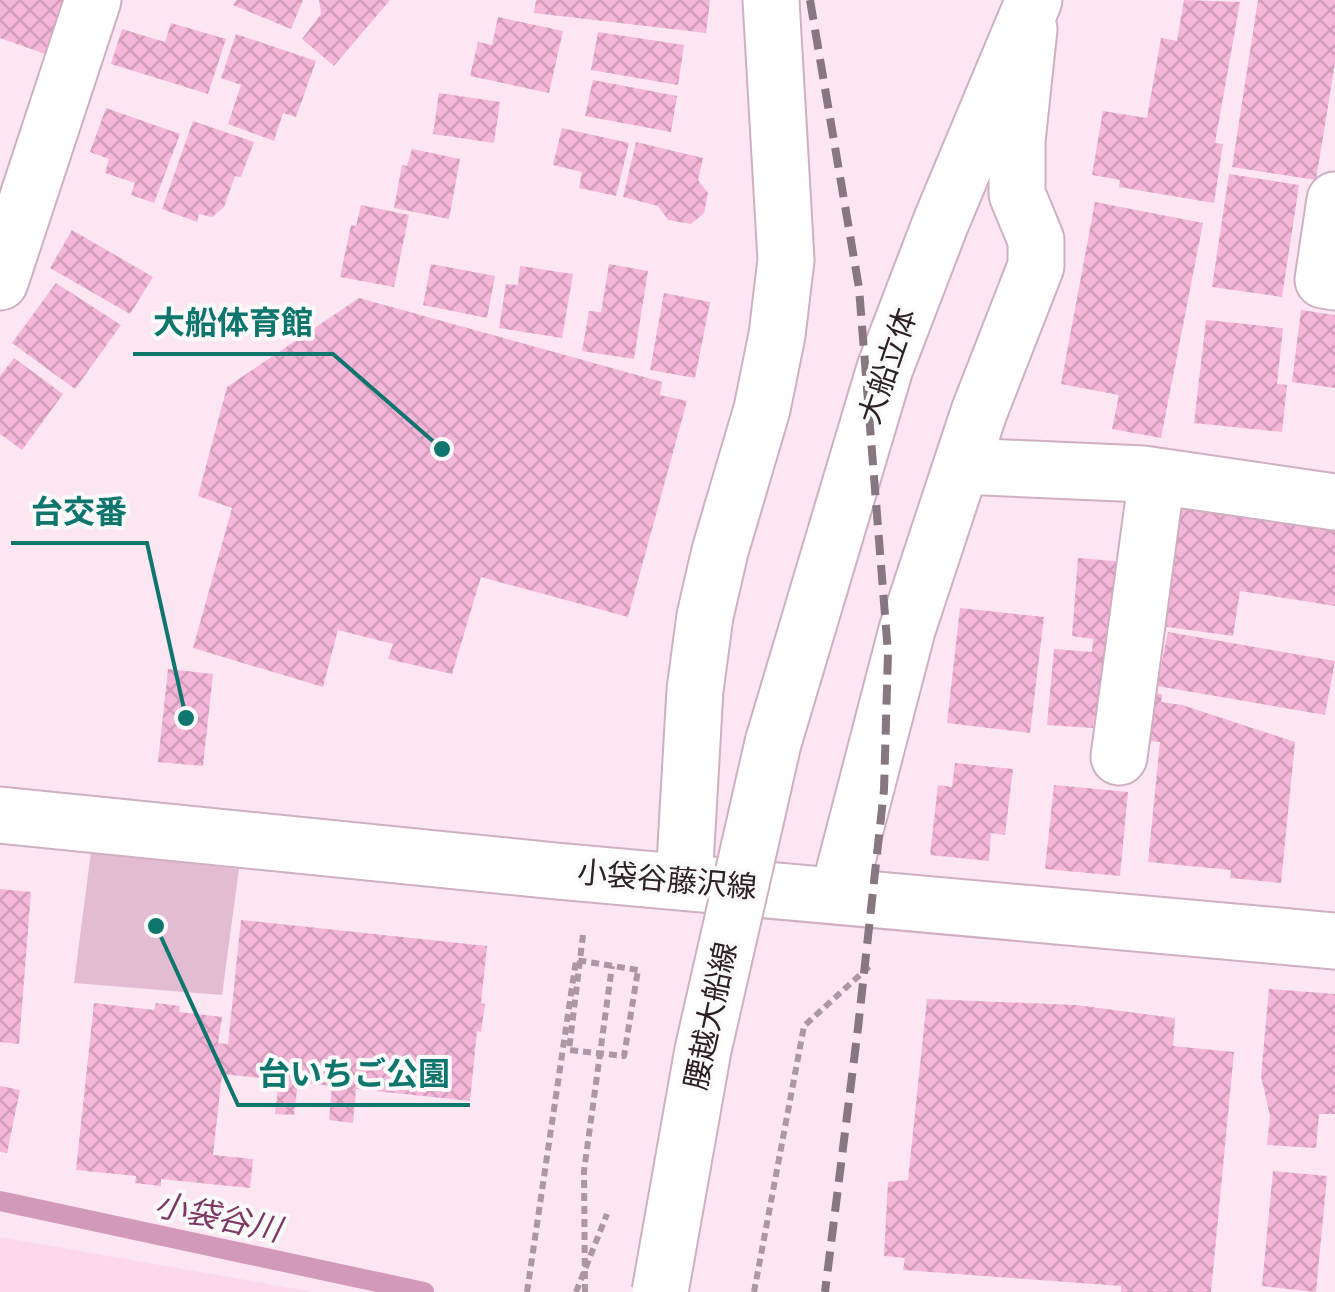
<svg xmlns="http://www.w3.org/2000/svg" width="1335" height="1292" font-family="Mulish,'Noto Sans JP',sans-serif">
  <defs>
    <pattern id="building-cross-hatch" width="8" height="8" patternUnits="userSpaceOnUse" patternTransform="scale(2.5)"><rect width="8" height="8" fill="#f4b7d9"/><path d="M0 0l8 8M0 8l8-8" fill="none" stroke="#d29dba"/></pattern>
  </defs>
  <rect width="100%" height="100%" fill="#fbe6f2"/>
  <path fill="#fbd9eb" d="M0 1237 297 1289 311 1292H0Z"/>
  <path fill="#e3bcd1" d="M91 852 239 869 222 995 74 983Z"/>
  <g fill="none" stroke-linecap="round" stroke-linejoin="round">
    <path stroke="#d399ba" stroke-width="20" d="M0 1201 424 1292"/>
  </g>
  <path fill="url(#building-cross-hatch)" d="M0 0H66L48 55 0 38Z
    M236 0H303L291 29 233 5Z
    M319 0H390L334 66 302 39 321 14Z
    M536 0H710L706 33 534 13Z
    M1184 0 1240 2 1215 143 1223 144 1214 203 1119 187 1120 180 1092 175 1103 111 1147 118 1161 38 1177 41Z
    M1258 0H1335V63L1316 180 1232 167Z
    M498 17 563 31 549 93 470 76 478 42 492 45Z
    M171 23 226 39 208 94 111 64 122 29 165 42Z
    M598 32 684 45 678 85 591 70Z
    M236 34 316 61 296 117 283 113 274 141 228 124 241 85 221 78Z
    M593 80 677 96 671 132 585 116Z
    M439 93 500 102 494 143 433 134Z
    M106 108 180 134 154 203 131 195 135 183 105 173 109 159 90 152Z
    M193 121 254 142 241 177 235 176 224 207 212 217 199 214 197 222 162 209Z
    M562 128 629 143 616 196 579 188 582 172 553 165Z
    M636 142 703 158 698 180 708 193 704 213 691 224 668 220 658 206 623 197Z
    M412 149 460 159 449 219 394 208 402 165 407 166Z
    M1229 174 1299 185 1282 297 1212 287Z
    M1095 202 1203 223 1161 438 1112 429 1119 395 1061 384Z
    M361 205 409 215 394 287 340 277 351 225 356 226Z
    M72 230 153 277 130 314 50 268Z
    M431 264 495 276 487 318 423 305Z
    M609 264 648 271 634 359 582 351 589 311 601 312Z
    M520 266 573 274 562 338 499 328 506 284 518 285Z
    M56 283 121 325 75 389 12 343Z
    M664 293 710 302 695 378 650 370Z
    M359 298 662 382 660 395 687 401 628 617 481 577 452 674 388 659 393 644 338 630 323 687 193 648 232 508 198 496 227 387Z
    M1301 310 1335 315V388L1292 382Z
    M1206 320 1283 328 1277 384 1287 385 1282 432 1194 423Z
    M14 358 63 394 22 450 0 434V376Z
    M1173 502 1335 527V606L1240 591 1233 636 1153 625Z
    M1078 558 1126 562 1112 715 1095 713 1093 728 1047 725 1054 649 1092 652 1093 639 1072 636Z
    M960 608 1044 617 1030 733 947 723Z
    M1168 632 1335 661 1325 715 1157 686Z
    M168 669 213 674 203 766 158 762Z
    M1142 692 1162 694 1161 702 1182 705 1295 742 1281 883 1230 878 1231 870 1148 862 1160 742 1137 740Z
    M955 763 1013 769 1005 835 991 833 989 861 930 855 938 785 952 787Z
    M1054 785 1128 792 1120 876 1045 869Z
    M0 889 31 892 19 1044 0 1042Z
    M241 920 487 946 481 1003 485 1004 481 1032 477 1031 470 1101 356 1089 353 1123 329 1120 332 1086 298 1082 294 1115 275 1114 279 1080 222 1074 213 1155 253 1159 250 1188 161 1179V1186L135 1183 136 1176 76 1170 94 1003 154 1010 156 1003 180 1006 179 1012 222 1017 218 1043 228 1044Z
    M1269 989 1335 994V1114H1319L1316 1148 1267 1145 1270 1116 1261 1076Z
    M927 999 1076 1005 1175 1018 1173 1046 1234 1052 1211 1292H1121V1286L903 1270 905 1258 884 1256 888 1182 908 1180Z
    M0 1086 20 1090 7 1153 0 1152Z
    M1273 1171 1327 1176 1316 1292 1262 1286Z"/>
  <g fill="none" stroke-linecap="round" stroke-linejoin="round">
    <defs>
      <path id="minor" d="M1335 200 1323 280 1335 282
        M0 282 93 0
        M962 466 1143 474 1335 502
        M1119 757 1157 476
        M684 882 695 690 705 616 720 551 762 409 777 335 786 260 771 0
        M838 895 907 630 979 412 1036 266V240L1017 194V141L1029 29"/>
      <path id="major" d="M773 743 885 368 941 222 1034 0
        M0 815 556 871 1335 941"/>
    </defs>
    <use href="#minor" stroke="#d0afc1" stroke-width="59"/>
    <use href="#major" stroke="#d0afc1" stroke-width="59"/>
    <path stroke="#aa98a2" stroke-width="6" stroke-dasharray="8 5" stroke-linecap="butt" d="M583 935 569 1050 624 1056 638 970
      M576 1292 607 1214
      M754 1292 804 1026 873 963"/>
    <use href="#minor" stroke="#fff" stroke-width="55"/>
    <use href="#major" stroke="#fff" stroke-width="55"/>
    <path stroke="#877780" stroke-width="8" stroke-dasharray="20 10" stroke-linecap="butt" d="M810 0 859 288 888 653 884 790 858 1028 825 1292"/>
    <defs>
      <path id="major-bridge" d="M660 1292 703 1050 773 743"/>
    </defs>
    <use href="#major-bridge" stroke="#d0afc1" stroke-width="59" stroke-linecap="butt"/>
    <path stroke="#aa98a2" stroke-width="6" stroke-dasharray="8 5" stroke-linecap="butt" d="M527 1292 576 960 638 970
      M585 1292 584 1171 612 966"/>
    <use href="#major-bridge" stroke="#fff" stroke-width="55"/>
  </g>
  <g text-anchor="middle" stroke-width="8" stroke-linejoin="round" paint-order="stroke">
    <g font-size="30" fill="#2d2027" stroke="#fafafa">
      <text transform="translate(888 366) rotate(-71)" y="10">大船立体</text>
      <text transform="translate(667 880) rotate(5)" y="10">小袋谷藤沢線</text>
      <text transform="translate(711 1016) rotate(-78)" y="10">腰越大船線</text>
    </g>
    <g font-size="32" font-style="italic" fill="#7f3864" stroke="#fafafa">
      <text transform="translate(218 1217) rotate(12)" y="11">小袋谷川</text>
    </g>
  </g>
  <path fill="none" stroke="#0f766e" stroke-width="4" d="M442 449L333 354H133M186 718L147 543H11M156 926L238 1105H470"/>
  <g fill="#0f766e" stroke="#fafafa" stroke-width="4">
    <circle cx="442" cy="449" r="10"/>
    <circle cx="186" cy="718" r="10"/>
    <circle cx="156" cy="926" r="10"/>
  </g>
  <g font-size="32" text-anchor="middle" font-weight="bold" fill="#0f766e" stroke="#fafafa" stroke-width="8" stroke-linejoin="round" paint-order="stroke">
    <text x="233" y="334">大船体育館</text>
    <text x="79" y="523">台交番</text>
    <text x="354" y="1085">台いちご公園</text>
  </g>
</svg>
